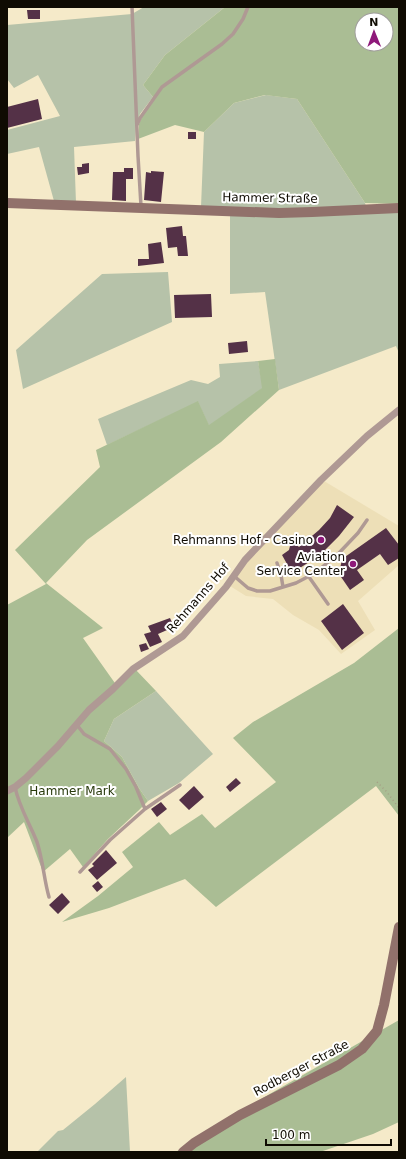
<svg xmlns="http://www.w3.org/2000/svg" width="406" height="1159" font-family="'DejaVu Sans',sans-serif">
  <rect width="100%" height="100%" fill="#f5eac9"/>
  <path fill="#eddfb7" d="M324 481 399 526V565L358 601 375 630 341 654 319 630 293 615 273 599 246 596 230 586 248 560Z"/>
  <path fill="#b6c2a9" d="M144 7H225L165 55 143 85 153 97 140 114 136 125 135 141 74 147 76 203 54 201 39 147 7 154V130L60 116 38 75 14 88 7 79V25L132 14Z
    M266 95 297 99 365 203 368 213H399V353L396 346 279 390 265 292 230 294V215L201 207 204 132 234 103Z
    M168 272 172 322 23 389 16 350 102 274Z
    M258 361 263 388 209 426 198 402 107 445 98 419 191 380 208 384 220 377 219 364Z
    M156 691 213 754 179 783 148 801 139 788 122 757 104 741 114 719Z
    M126 1077 130 1152H37L58 1131 63 1130 95 1104Z"/>
  <path fill="#aabd94" fill-rule="evenodd" d="M225 7H399V204L365 203 297 99 265 95 234 103 204 132 175 125 138 139 139 124 143 114 153 97 143 85 165 55ZM362 20H386V44H362Z
    M275 359 279 390 221 442 87 540 46 583 103 628 83 638 117 686 135 669 156 691 114 719 104 741 122 757 139 788 148 801 138 811 108 839 83 867 70 849 43 872 24 822 7 838V605L46 584 15 550 100 467 96 450 198 401 209 425 262 388 258 361Z
    M399 628V816L376 786 216 907 185 879 109 908 62 922 98 896 133 867 122 852 159 822 170 835 202 814 215 828 276 782 233 738 253 722 354 663Z
    M399 1020V1122L373 1134 320 1152H176L191 1141 235 1114Z"/>
  <path fill="#543147" d="M27 10H40V19H28Z
    M38 99 42 119 7 128V107Z
    M188 132H196V139H188Z
    M89 163V173L78 175 77 167H82V164Z
    M124 168H133V179H126V201L112 200 113 172H124Z
    M151 171 164 172 161 202 144 200 146 172 151 173Z
    M182 226 183 236H186L188 256H178L177 247 168 248 166 228Z
    M161 242 164 263 138 266V259H149L148 244Z
    M211 294 212 317 175 318 174 295Z
    M247 341 248 352 229 354 228 343Z
    M337 505 354 517 339 536 325 550 327 552 318 559 317 557 292 573 282 555 289 550 290 546 294 542 299 547 319 530 330 518Z
    M386 528 399 545V558L388 565 380 554 357 570 364 580 350 590 339 574 342 559Z
    M343 604 364 633 342 650 321 621Z
    M170 618 174 627 158 634 162 642 150 647 144 634 151 632 148 626Z
    M146 643 149 649 141 652 139 645Z
    M236 778 241 783 230 792 226 787Z
    M194 786 204 797 189 810 179 800Z
    M161 802 167 809 157 817 151 809Z
    M106 850 117 863 97 880 88 870 94 866 92 864Z
    M98 881 103 887 97 892 92 886Z
    M62 893 70 902 58 914 49 905Z"/>
  <g fill="none" stroke-linecap="round" stroke-linejoin="round">
    <path stroke="#a59d84" stroke-width="1.5" stroke-dasharray="1 3" stroke-linecap="butt" d="M377 782 386 791 399 808"/>
    <path stroke="#af9994" stroke-width="3.5" d="M132 7 138 156 141 206
      M137 125 140 118 162 87 222 44 233 34 243 19 248 7
      M277 563 281 575 283 587
      M234 576 248 588 257 591H270L296 583 315 573 338 554 358 533 367 520
      M309 577 328 604
      M77 725 84 734 110 749 126 769 136 787 145 809 110 840 80 872
      M15 787C19 807 30 824 37 842 43 860 44 880 49 897
      M145 809 180 785"/>
    <path stroke="#af9994" stroke-width="7" d="M7 791 15 787 26 778 58 746 89 710 113 689 133 669 183 636 226 587 245 560 321 480 367 436 399 410"/>
    <path stroke="#91716b" stroke-width="10" d="M7 203 279 213 312 212 399 208
      M183 1152 194 1143 240 1115 339 1065 362 1049 377 1031 384 1005 399 927"/>
  </g>
  <g fill="#8e197a" stroke="#fff" stroke-width="1.5">
    <circle cx="321" cy="540" r="4"/>
    <circle cx="353" cy="564" r="4"/>
  </g>
  <g text-anchor="middle" stroke-width="4" stroke-linejoin="round" paint-order="stroke">
    <g font-size="12" fill="#0f0b02" stroke="#fff">
      <text transform="translate(270 198) rotate(1)" y="4">Hammer Straße</text>
      <text transform="translate(198 598) rotate(-49)" y="4">Rehmanns Hof</text>
      <text transform="translate(301 1068) rotate(-28)" y="4">Rodberger Straße</text>
    </g>
    <g font-size="12" fill="#0f0b02" stroke="#fff" text-anchor="end">
      <text x="313" y="544">Rehmanns Hof - Casino</text>
      <text x="345" y="561">Aviation<tspan x="345" dy="14">Service Center</tspan></text>
    </g>
    <g font-size="12" fill="#293a0c" stroke="#fff">
      <text x="72" y="795">Hammer Mark</text>
    </g>
  </g>
  <rect width="406" height="1159" fill="none" stroke="#0f0b02" stroke-width="16"/>
  <g transform="translate(374 32) rotate(359)"><circle r="19" fill="#ffffff" stroke="#9f9d9a"/>
  <path d="M0-3L7 15L0 10L-7 15Z" fill="#8e197a"/>
  <text y="-6" font-size="11" font-weight="bold" text-anchor="middle" fill="#0f0b02">N</text>
  </g>
  <path d="M266 1139v6h125v-6" fill="none" stroke="#0f0b02" stroke-width="2"/>
  <text x="272" y="1139" font-size="12" fill="#0f0b02" stroke="#ffffff" stroke-width="3" paint-order="stroke">100 m</text>
</svg>
